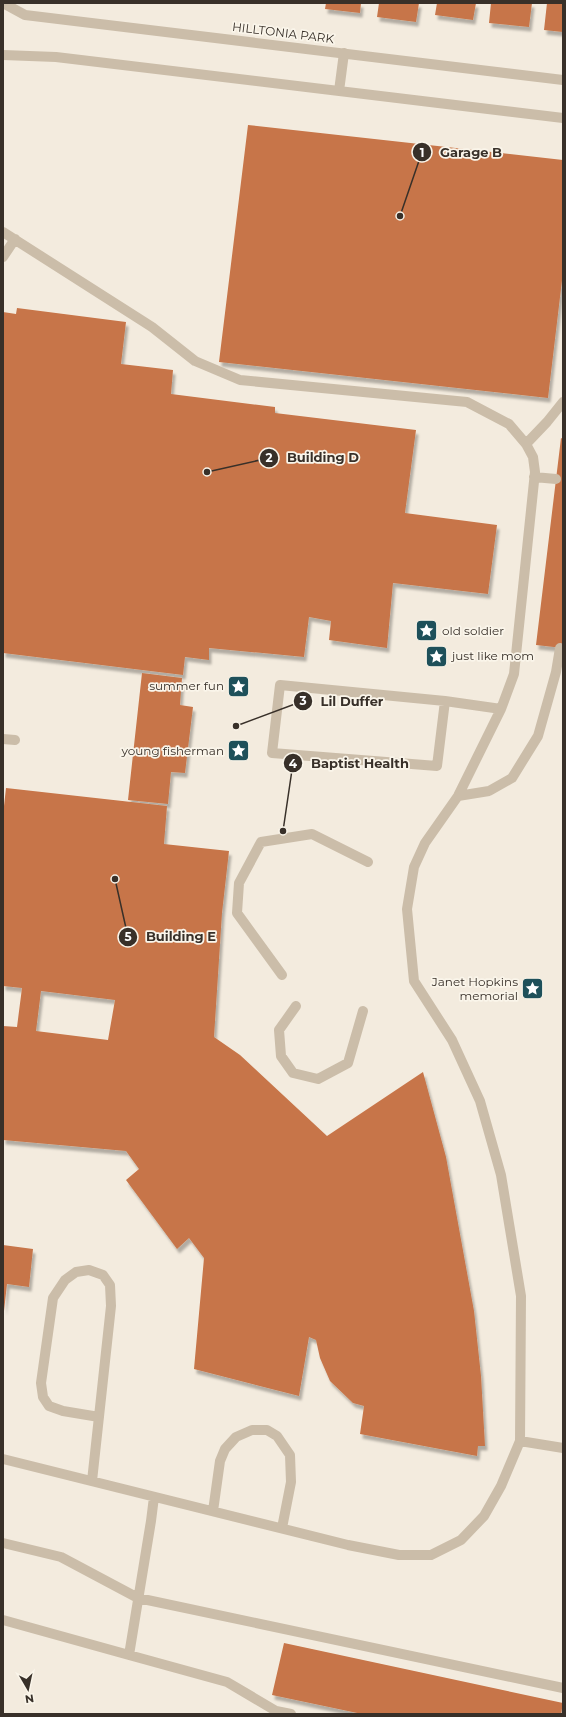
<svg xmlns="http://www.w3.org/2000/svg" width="566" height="1717" font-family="Montserrat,sans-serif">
  <defs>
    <filter id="shadow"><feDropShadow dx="2.5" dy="4.5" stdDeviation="1" flood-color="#0004"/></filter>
  </defs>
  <rect width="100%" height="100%" fill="#f3ebde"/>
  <path fill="#c77548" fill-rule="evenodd" filter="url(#shadow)" d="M326 3H361L360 13 325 9Z
    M379 3H419L416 22 377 17Z
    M437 3H476L473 20 435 15Z
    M491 3H532L529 27 489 23Z
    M547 3H563V32L544 30Z
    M248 125 563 160V272L548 398 219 362Z
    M17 308 126 322 121 364 173 370 171 394 275 407V413L416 430 405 513 497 525 488 594 393 583 387 648 329 640 331 621 309 617 304 657 209 648V660L185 657 183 675 3 653V312L16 314Z
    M561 438 563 439V648L536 645Z
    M142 673 182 678 180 705 193 707 185 773 171 772 168 804 128 800Z
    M6 788 167 806 164 844 229 851 222 913 214 1037 240 1055 327 1136 423 1072 446 1157 474 1311 481 1376 485 1446H478L477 1456 360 1434 364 1406 353 1403 330 1381 320 1358 316 1340 309 1337 299 1396 194 1369 204 1258 189 1238 177 1249 126 1180 139 1169 126 1151 3 1140V1026L17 1027 22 988 3 986V815ZM41 991 115 1000 108 1040 36 1031Z
    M3 1245 33 1249 29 1287 7 1284 4 1311Z
    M284 1643 563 1703 561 1714H362L272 1695Z"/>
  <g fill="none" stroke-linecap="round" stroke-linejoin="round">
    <path stroke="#cbbda9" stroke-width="10" d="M3 232 152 327 195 361 240 380 467 402 509 424 526 444 533 457 535 472 514 674 501 709 458 796 425 843 414 867 407 909 414 981 452 1040 480 1101 501 1175 521 1296 520 1441 501 1486 484 1516 461 1540 431 1555H399L348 1545 3 1459
      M3 257 15 239
      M526 444 547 422 563 402
      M534 477 556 479
      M445 701 437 766 272 753 280 685 445 701 501 709
      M3 739 15 740
      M458 796 489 791 512 778 538 736 556 672 560 648
      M282 975 237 913 239 883 261 842 312 834 368 862
      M296 1006 279 1030 281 1056 293 1073 318 1079 348 1063 363 1011
      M520 1441 563 1448
      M92 1481 111 1306 110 1285 103 1275 89 1270 76 1272 65 1280 53 1298 41 1383 43 1397 49 1406 63 1411 99 1417
      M213 1511 220 1461 225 1449 236 1437 252 1430H267L277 1436 290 1455 291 1482 282 1528
      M3 1543 61 1557 138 1598 563 1688
      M3 1620 129 1655 151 1521 154 1497
      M129 1655 227 1682 276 1711
      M275 1714 276 1711 291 1714"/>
    <path stroke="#cbbda9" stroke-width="10" d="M3 3 25 15 563 80
      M3 55 56 57 563 118
      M339 91 344 53"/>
  </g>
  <defs>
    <symbol id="sight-square" viewBox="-11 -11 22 22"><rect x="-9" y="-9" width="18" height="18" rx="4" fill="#1e505a" stroke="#faf5ea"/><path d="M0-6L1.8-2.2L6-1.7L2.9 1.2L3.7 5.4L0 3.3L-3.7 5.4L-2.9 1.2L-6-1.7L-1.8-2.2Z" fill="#fff"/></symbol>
  </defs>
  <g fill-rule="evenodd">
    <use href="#sight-square" x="414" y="618" width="25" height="25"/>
    <use href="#sight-square" x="424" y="644" width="25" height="25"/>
    <use href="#sight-square" x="226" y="674" width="25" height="25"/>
    <use href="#sight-square" x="226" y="738" width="25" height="25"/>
    <use href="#sight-square" x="520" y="976" width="25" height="25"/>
  </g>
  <g text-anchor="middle" stroke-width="3.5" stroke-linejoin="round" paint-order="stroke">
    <g font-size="12" fill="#383029" stroke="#faf5ea">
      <text transform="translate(283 33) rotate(7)" y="4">HILLTONIA PARK</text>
    </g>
    <g font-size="12" fill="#383029" stroke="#faf5ea" text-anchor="end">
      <text x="442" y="635" text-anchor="start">old soldier</text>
      <text x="452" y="660" text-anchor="start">just like mom</text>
      <text x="224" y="690">summer fun</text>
      <text x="224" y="755">young fisherman</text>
      <text x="518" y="986">Janet Hopkins<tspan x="518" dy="14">memorial</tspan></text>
    </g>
  </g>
  <path fill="none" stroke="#383029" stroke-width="1.5" d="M400 216L422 152M207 472L269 458M236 726L303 701M283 831L293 763M115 879L128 937"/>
  <g fill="#383029" stroke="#faf5ea" stroke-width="1.5">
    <circle cx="400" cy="216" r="4"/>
    <circle cx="207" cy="472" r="4"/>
    <circle cx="236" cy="726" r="4"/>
    <circle cx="283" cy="831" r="4"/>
    <circle cx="115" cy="879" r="4"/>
    <circle cx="422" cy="152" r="10"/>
    <circle cx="269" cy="458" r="10"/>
    <circle cx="303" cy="701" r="10"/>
    <circle cx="293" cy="763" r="10"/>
    <circle cx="128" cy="937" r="10"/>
  </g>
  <g font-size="12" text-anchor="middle" font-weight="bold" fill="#fff">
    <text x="422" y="157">1</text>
    <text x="269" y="462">2</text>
    <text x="303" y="705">3</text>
    <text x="293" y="768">4</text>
    <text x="128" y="941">5</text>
  </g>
  <g font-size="13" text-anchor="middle" font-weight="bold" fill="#383029" stroke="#faf5ea" stroke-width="3.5" stroke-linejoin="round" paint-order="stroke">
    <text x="471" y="157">Garage B</text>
    <text x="323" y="462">Building D</text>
    <text x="352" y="706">Lil Duffer</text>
    <text x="360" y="768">Baptist Health</text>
    <text x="181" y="941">Building E</text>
  </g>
  <rect width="566" height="1717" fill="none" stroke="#383029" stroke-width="8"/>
  <g transform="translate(28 1689) rotate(171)" stroke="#faf5ea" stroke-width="3" paint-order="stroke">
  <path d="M0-3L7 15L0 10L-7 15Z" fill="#383029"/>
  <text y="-6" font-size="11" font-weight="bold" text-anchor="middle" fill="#383029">N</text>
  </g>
</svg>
